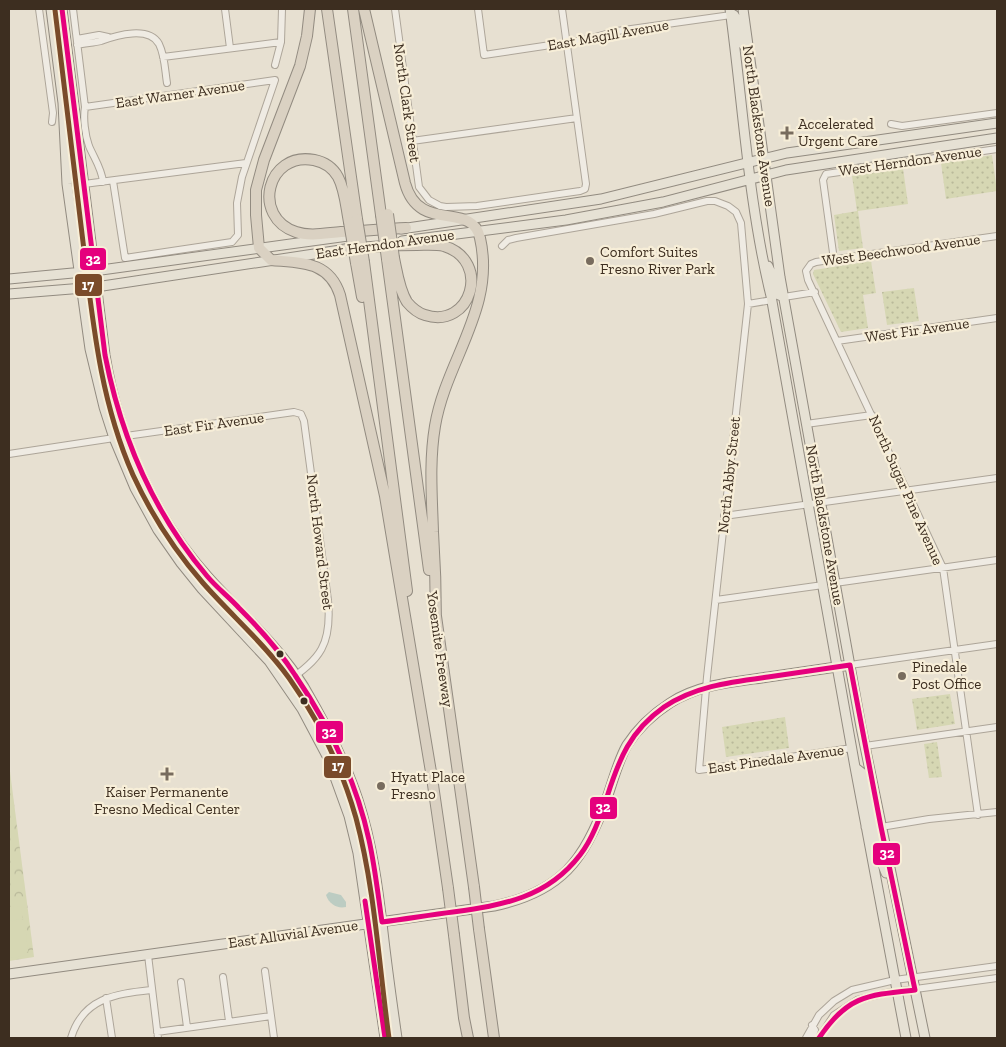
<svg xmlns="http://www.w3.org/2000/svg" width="1006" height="1047" font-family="'Zilla Slab',serif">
  <defs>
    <pattern id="grass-dots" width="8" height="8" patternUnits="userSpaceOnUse" patternTransform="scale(1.25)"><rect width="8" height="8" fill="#d6d7b3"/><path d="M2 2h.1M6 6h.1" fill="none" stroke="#b9b99a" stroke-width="1.8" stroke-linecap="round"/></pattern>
    <pattern id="park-crowns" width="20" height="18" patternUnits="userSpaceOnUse" patternTransform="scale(1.25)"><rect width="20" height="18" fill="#d6d7b3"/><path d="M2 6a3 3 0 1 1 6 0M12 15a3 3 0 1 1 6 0" fill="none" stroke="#b9b99a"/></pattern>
  </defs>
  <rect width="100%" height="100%" fill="#e7e0d1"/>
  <path fill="url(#grass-dots)" d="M992 155 997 191 946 199 941 163Z
    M903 168 908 204 858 211 863 248 839 251 834 215 857 211 852 176Z
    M871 261 876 293 863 295 868 328 841 332 813 274 814 270Z
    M914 288 919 321 887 325 882 292Z
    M950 694 955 724 917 730 912 699Z
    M785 717 789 748 726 757 722 727Z
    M937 742 942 777 929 778 924 744Z"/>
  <path fill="url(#park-crowns)" d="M9 764 34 957 9 961Z"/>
  <path fill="#d6d7b3" d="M21 906 23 919 9 921V907Z
    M20 921 25 925 28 951 25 956 11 958 9 957V922Z"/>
  <path fill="#bcccc2" d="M329 892 341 895 346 902V907C337 909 329 904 326 895Z"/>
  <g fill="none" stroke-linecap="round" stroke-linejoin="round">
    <defs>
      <path id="minor" d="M39 9 53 113 52 122
        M73 9 85 107C83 118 85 135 89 146 94 158 102 169 103 182
        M225 9 230 48
        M395 9 419 187 429 200 440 206 446 207 477 206 580 191 585 189 586 184 562 9
        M478 9 484 55 584 40 617 31 731 15
        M77 39 99 35 108 37
        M77 45C85 43 94 43 101 41 117 35 149 26 159 44 165 56 165 71 167 83
        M163 57 281 42
        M275 65 281 42 282 9
        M85 107 275 80 242 177 237 203 238 235 232 242 125 258 113 181
        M891 124 902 126 997 113
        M412 141 577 118
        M84 184 246 163
        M502 246 508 240 516 238 654 214 707 201H715L728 206 736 212 741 223 748 304 707 677 699 770 852 748
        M834 260 823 180 826 174 997 149
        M784 297 815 292
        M748 304 772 300
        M837 341 997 318
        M806 424 872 415
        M126 436 294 412 301 414 304 421 328 600C332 644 321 659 285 683
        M9 454 114 438
        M724 516 997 478
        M835 583 997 560
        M716 600 823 585
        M850 665 997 644
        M865 746 997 727
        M978 815 943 568 808 280 806 271 811 264 816 262 997 236
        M881 827 929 819 997 812
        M148 955 158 1038
        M265 971 274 1038
        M223 977 229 1021
        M181 982 187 1027
        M106 998 112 1038
        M157 1032 271 1016
        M71 1038C83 998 115 994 151 990
        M806 1038 819 1015 834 1001 852 990 895 980 997 966
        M812 1038 815 1030 812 1025
        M819 1038 834 1015 857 1000 886 993 997 978"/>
      <path id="major" d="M51 9 63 103 67 184 90 349 104 407 114 438 135 488 158 530 181 563 202 589 269 661 302 709 328 758 349 816 358 853 385 1038
        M62 9 105 355C118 436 153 516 208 577 241 614 278 645 304 687 325 723 345 760 358 800 372 843 378 888 383 932 387 967 392 1003 397 1038
        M730 9C743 104 748 202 771 296L855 767 906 1038
        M743 9 780 277 861 727 925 1038
        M731 15H734C742 25 737 40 746 48
        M401 229 601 199 787 153 997 123
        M402 241 566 220 663 202 786 170 997 138
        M768 266 772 275 777 294 784 297
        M9 279 94 271 348 236
        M9 294 96 287 347 249
        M857 769 862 773 873 822 881 827
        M866 827 872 828 874 830 882 863 886 873
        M9 974 494 906C561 892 585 860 607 798 613 781 618 761 627 745 638 728 653 714 670 703 699 684 734 682 768 677 795 673 823 669 850 665"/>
      <path id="highway" d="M310 9 307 36 300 66 264 160 256 190V215L259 248 271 260C302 263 329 261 340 295L385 496 432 778
        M327 9 357 219
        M353 9 381 215
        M364 9 405 183C419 235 472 200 480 238 496 308 446 360 435 426 429 462 432 497 433 532 435 562 436 593 436 623
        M349 222C346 207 345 190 338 177 333 168 324 162 314 160 267 151 251 217 296 232 310 237 327 233 341 232 363 231 384 229 406 228
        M341 250C366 247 392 245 417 245 426 245 435 244 444 246 492 261 471 330 425 315 418 313 412 308 407 302 399 289 397 272 394 258
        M387 259 429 570
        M364 262 407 591
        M356 263 362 297
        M436 616 474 887
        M431 771 448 888
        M479 929 494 1038
        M454 935 464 1018 468 1038"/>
    </defs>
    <use href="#minor" stroke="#ada599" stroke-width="8"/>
    <use href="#major" stroke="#928b80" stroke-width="11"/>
    <use href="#highway" stroke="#928b80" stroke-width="12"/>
    <use href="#minor" stroke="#efebe3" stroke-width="6"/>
    <use href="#major" stroke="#e6e1d4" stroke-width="9"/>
    <use href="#highway" stroke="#dad1c2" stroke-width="10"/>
    <defs>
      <path id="highway-bridge" d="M388 214 394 258
        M381 215 387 259
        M357 219 364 262
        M349 222 356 263
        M474 887 479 929
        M448 888 454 935"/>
    </defs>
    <use href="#highway-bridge" stroke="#928b80" stroke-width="12" stroke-linecap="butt"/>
    <use href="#highway-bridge" stroke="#dad1c2" stroke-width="10"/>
    <defs>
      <path id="bus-1" d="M62 9 105 355C121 437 153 512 207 576 217 588 229 597 239 608 260 629 279 650 295 675 329 725 356 780 369 840 375 867 378 895 382 922 406 919 429 915 453 912 503 905 547 898 580 855 593 838 600 817 607 797 619 759 630 731 664 707 695 686 731 682 768 677 795 673 823 669 850 665L881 827 915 990C867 995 847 996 819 1038
        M365 901 385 1038"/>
      <path id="bus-2" d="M55 10C64 87 74 165 83 242 93 323 100 400 133 475 151 514 175 551 203 583 231 615 264 643 289 678 318 719 342 769 356 818 375 889 379 966 389 1038"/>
    </defs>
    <use href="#bus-1" stroke="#f7eed8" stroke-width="9"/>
    <use href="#bus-2" stroke="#f7eed8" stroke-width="9"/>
    <use href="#bus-1" stroke="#e5007d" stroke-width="5"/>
    <use href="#bus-2" stroke="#7a4b2a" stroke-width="5"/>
  </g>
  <g fill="#786c5e" stroke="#f7eed8" stroke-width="2">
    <path d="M784.5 125.5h5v5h5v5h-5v5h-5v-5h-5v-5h5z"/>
    <circle cx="590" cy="261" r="5"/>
    <circle cx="902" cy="676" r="5"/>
    <path d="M164.5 766.5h5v5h5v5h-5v5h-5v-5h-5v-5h5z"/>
    <circle cx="381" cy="786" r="5"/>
  </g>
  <g fill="#3d2e20" stroke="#f7eed8" stroke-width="2">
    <circle cx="280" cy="654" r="4.5"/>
    <circle cx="304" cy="701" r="4.5"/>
  </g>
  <g text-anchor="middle" stroke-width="4.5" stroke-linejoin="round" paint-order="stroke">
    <g font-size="15" fill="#3d2e20" stroke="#f7eed8">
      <text transform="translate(608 35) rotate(-10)" y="5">East Magill Avenue</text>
      <text transform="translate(180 94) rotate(-8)" y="5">East Warner Avenue</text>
      <text transform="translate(407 103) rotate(82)" y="5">North Clark Street</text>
      <text transform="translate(759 126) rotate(82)" y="5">North Blackstone Avenue</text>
      <text transform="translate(910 161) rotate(-8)" y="5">West Herndon Avenue</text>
      <text transform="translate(385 244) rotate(-8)" y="5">East Herndon Avenue</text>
      <text transform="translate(901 250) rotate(-8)" y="5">West Beechwood Avenue</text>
      <text transform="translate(917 330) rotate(-8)" y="5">West Fir Avenue</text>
      <text transform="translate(214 424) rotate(-8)" y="5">East Fir Avenue</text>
      <text transform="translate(729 475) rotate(-84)" y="5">North Abby Street</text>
      <text transform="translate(906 490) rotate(66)" y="5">North Sugar Pine Avenue</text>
      <text transform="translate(825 525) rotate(80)" y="5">North Blackstone Avenue</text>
      <text transform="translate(320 542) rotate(83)" y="5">North Howard Street</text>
      <text transform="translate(440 649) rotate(82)" y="5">Yosemite Freeway</text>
      <text transform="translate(776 759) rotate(-8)" y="5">East Pinedale Avenue</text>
      <text transform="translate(293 934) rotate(-8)" y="5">East Alluvial Avenue</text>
    </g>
    <g font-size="15" fill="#3d2e20" stroke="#f7eed8" text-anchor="start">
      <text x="798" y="129">Accelerated<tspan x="798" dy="17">Urgent Care</tspan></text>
      <text x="600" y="257">Comfort Suites<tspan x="600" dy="17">Fresno River Park</tspan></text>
      <text x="912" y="672">Pinedale<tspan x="912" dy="17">Post Office</tspan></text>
      <text x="391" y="782">Hyatt Place<tspan x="391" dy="17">Fresno</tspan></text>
      <text x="167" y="797" text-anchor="middle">Kaiser Permanente<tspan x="167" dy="17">Fresno Medical Center</tspan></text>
    </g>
  </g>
  <g stroke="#f7eed8" stroke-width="2">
    <rect x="79" y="247" width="28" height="24" rx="5" fill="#e5007d"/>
    <rect x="74" y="273" width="29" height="24" rx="5" fill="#7a4b2a"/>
    <rect x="315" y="720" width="29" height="24" rx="5" fill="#e5007d"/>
    <rect x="323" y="755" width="29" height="24" rx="5" fill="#7a4b2a"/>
    <rect x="589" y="796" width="29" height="24" rx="5" fill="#e5007d"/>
    <rect x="872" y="842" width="29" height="24" rx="5" fill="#e5007d"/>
  </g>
  <g font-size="14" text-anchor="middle" font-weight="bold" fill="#fff">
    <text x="93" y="264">32</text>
    <text x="88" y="290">17</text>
    <text x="329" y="737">32</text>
    <text x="338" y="771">17</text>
    <text x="603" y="812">32</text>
    <text x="887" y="858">32</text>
  </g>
  <rect width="1006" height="1047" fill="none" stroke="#3d2e20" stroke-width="20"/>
</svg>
